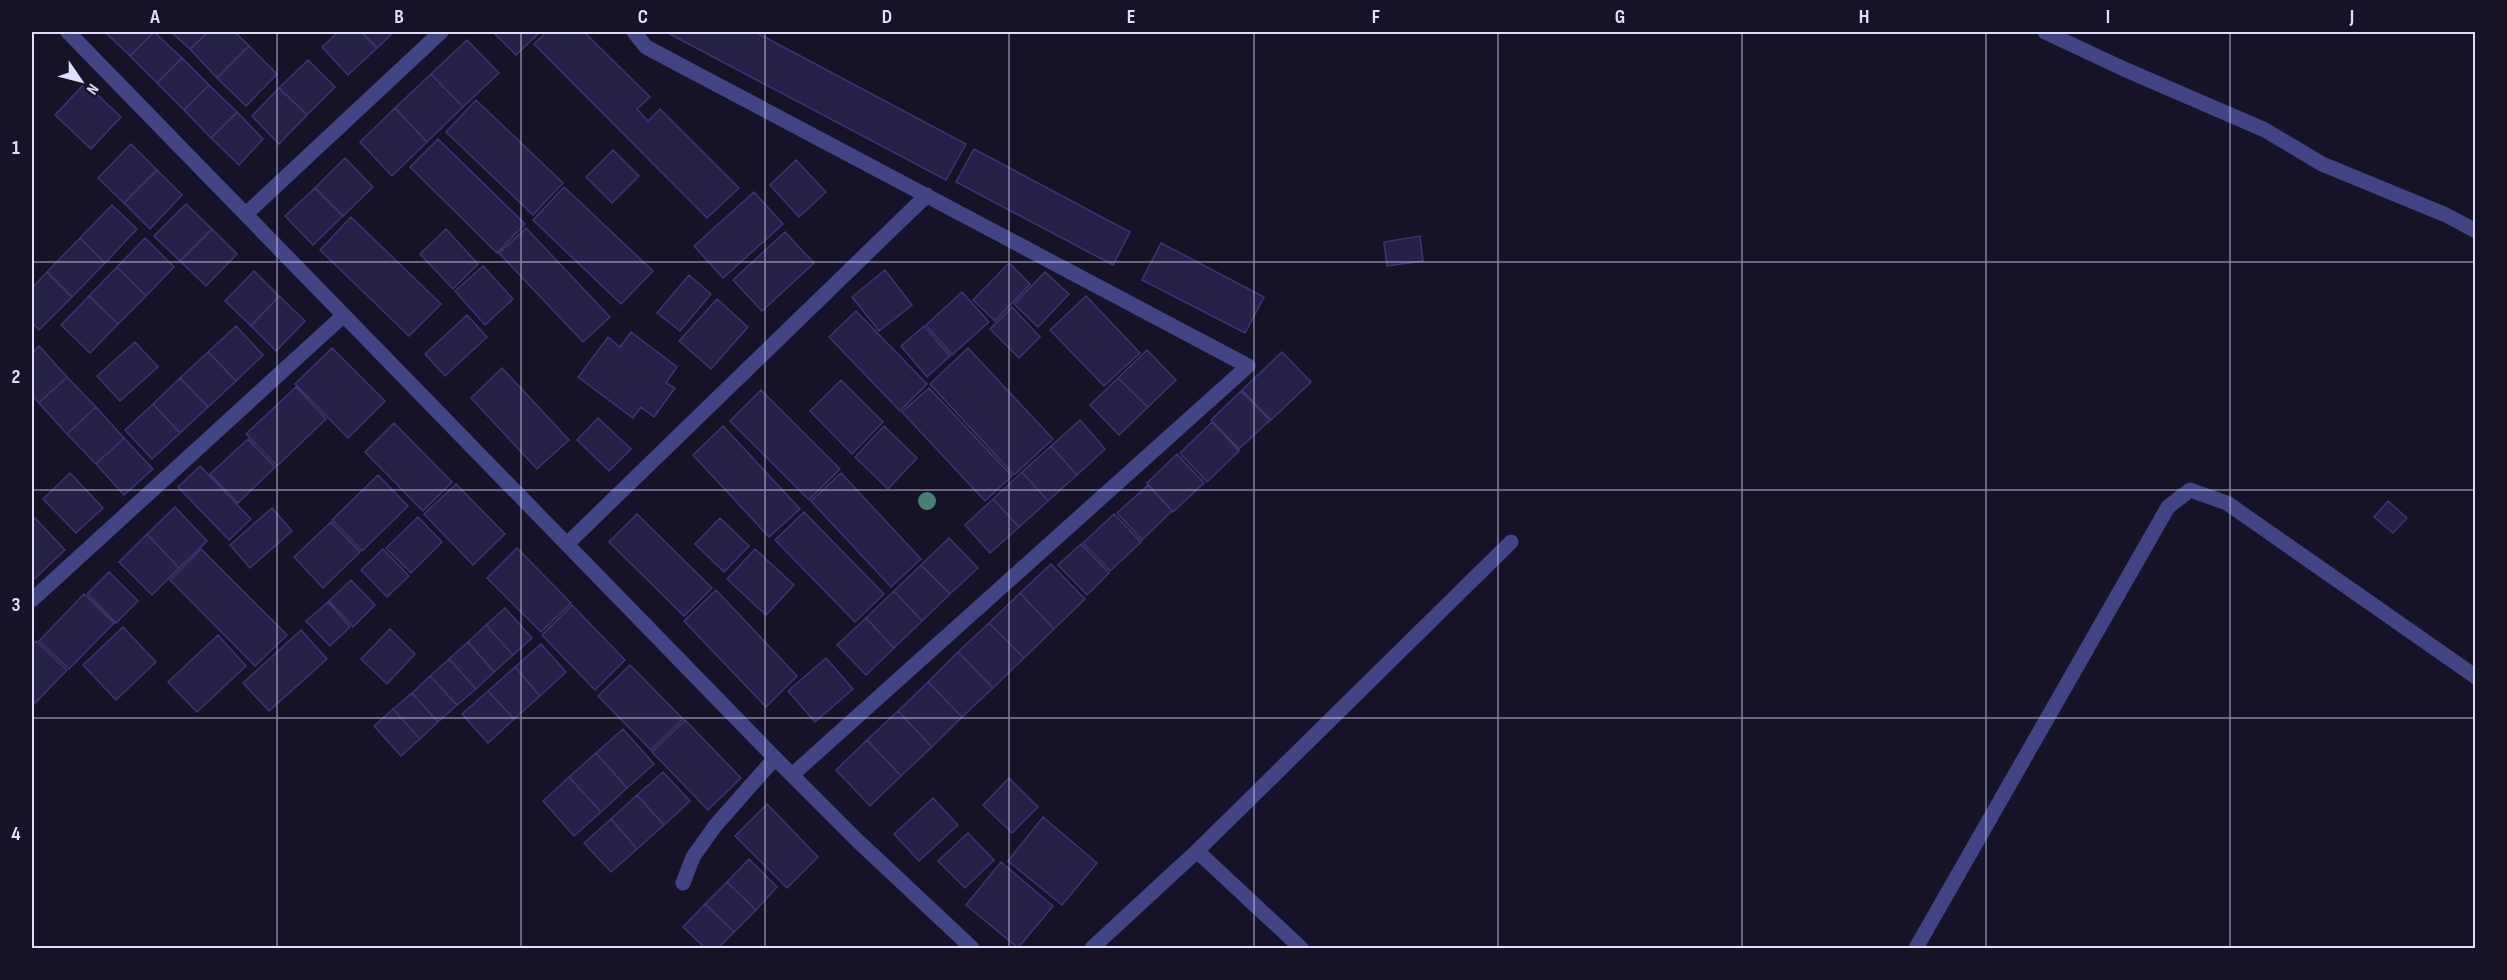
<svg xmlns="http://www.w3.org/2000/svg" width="2507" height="980" font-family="'Sofia Sans Condensed',sans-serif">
  <rect width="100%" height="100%" fill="#161329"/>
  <path fill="#262148" stroke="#3e3572" stroke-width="1.5" d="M105 32H154L130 56Z
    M154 32 182 58 157 83 130 56Z
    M171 32H208L190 49Z
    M208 32H235L249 46 217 78 190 49Z
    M338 32H361L377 48 348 75 322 47Z
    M361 32H394L377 48Z
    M493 32H540L516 55Z
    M547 32H584L650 97 637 109 648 121 660 109 739 188 707 218 534 44Z
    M666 32H755L966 144 946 180Z
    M467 40 499 73 463 107 431 74Z
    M249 46 277 74 246 106 217 78Z
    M182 58 209 85 184 110 157 83Z
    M308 60 335 87 307 115 279 88Z
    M431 74 463 107 427 142 395 108Z
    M85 83 121 117 91 149 55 115Z
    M209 85 237 112 211 138 184 110Z
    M279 88 307 115 279 144 252 116Z
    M476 100 563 183 533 215 446 132Z
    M395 108 427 142 392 176 360 142Z
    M237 112 263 139 239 165 211 138Z
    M438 139 525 224 497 253 410 167Z
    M131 144 157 170 124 203 98 178Z
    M974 149 1130 232 1113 265 956 182Z
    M613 150 639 176 612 203 586 177Z
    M345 158 373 187 343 216 315 188Z
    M796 160 826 192 799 217 770 185Z
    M157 170 182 195 150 229 124 203Z
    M564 187 653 271 621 304 533 220Z
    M315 188 343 216 313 245 285 216Z
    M754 192 783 224 723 278 694 246Z
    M186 204 212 229 180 261 154 236Z
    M112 205 137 229 105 263 80 238Z
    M351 217 441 304 409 336 320 250Z
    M526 228 610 317 583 342 499 253Z
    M212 229 237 254 206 286 180 261Z
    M446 229 478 264 453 289 420 254Z
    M785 232 814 263 762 311 733 280Z
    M1420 236 1423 261 1387 266 1384 242Z
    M80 238 105 263 72 297 47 272Z
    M145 238 174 267 146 296 117 267Z
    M1161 243 1264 297 1245 333 1142 280Z
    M1009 263 1030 284 995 321 973 300Z
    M483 266 513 299 485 325 455 291Z
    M117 267 146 296 118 324 89 296Z
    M885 270 912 305 879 331 852 297Z
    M254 271 279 296 251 326 225 301Z
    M47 272 72 297 39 330 32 323V288Z
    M1045 272 1069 294 1038 327 1014 304Z
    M689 275 711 294 680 331 657 313Z
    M962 292 989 322 952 355 926 325Z
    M89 296 118 324 90 353 61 325Z
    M279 296 305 321 276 351 251 326Z
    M1086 296 1140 353 1104 386 1050 330Z
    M717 299 748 327 711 369 679 341Z
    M1012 307 1040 337 1019 358 990 329Z
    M856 311 927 384 900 411 829 337Z
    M467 315 487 337 445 376 425 354Z
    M236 326 263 355 236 381 208 352Z
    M924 326 950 356 927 377 901 346Z
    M631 332 677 367 666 383 675 388 654 417 641 407 633 418 578 377 608 337 620 347Z
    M135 342 158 367 120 401 97 376Z
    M39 346 67 377 39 403 32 395V353Z
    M332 348 385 401 348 438 295 384Z
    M968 348 1053 439 1014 475 930 384Z
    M1147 350 1176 380 1148 407 1118 378Z
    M208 352 236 381 208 407 180 378Z
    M1282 352 1311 382 1271 420 1242 390Z
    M502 368 569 440 537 469 471 398Z
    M67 377 96 407 67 434 39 403Z
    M180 378 208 407 180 433 153 404Z
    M1118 378 1148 407 1119 435 1090 405Z
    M841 380 883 422 852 454 810 411Z
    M296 387 326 419 277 466 246 434Z
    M929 388 1012 476 985 501 902 412Z
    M761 390 840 469 809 500 730 421Z
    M1241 391 1270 420 1239 449 1211 420Z
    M153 404 180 433 152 459 125 430Z
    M96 407 124 438 96 464 67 434Z
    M598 418 631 449 609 471 577 440Z
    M1080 420 1105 449 1077 475 1051 446Z
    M1212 422 1239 451 1207 482 1180 453Z
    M394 423 452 482 423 511 365 452Z
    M723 426 800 509 769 537 693 455Z
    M884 426 917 458 888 489 855 457Z
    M124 438 153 469 124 495 96 464Z
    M248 439 275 467 238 503 210 474Z
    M1051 446 1077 475 1048 501 1022 472Z
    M1177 454 1204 483 1173 512 1147 483Z
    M200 466 251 519 229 540 178 487Z
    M1022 472 1048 501 1019 527 993 499Z
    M70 473 103 508 76 533 43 499Z
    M841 473 921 559 891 587 811 501Z
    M378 475 408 506 362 551 332 520Z
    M456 484 505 534 473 565 424 514Z
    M1148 485 1172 511 1142 540 1117 513Z
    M993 499 1019 527 990 553 965 525Z
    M2388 501 2407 518 2393 533 2374 517Z
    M175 507 207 541 179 568 147 534Z
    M272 508 292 531 250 568 230 545Z
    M804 512 884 594 855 622 775 540Z
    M637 514 712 588 684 616 609 542Z
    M1114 514 1141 542 1110 571 1083 543Z
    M418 517 442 542 411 573 386 548Z
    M35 518 65 550 32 581V521Z
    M720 518 749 546 724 572 695 544Z
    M331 522 360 552 323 588 294 557Z
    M147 534 179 568 152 595 119 562Z
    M949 538 978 568 950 594 921 565Z
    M1081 544 1109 573 1087 595 1058 565Z
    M517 548 571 603 541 632 487 578Z
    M201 549 287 635 255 666 170 580Z
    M383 549 409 576 387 597 361 570Z
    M755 549 794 585 766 615 727 579Z
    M1051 564 1085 599 1054 629 1020 593Z
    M921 565 950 594 922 621 894 591Z
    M109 572 138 601 116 623 87 594Z
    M351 580 375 605 353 627 329 601Z
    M716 590 797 676 766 707 684 621Z
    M894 591 922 621 894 648 866 618Z
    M1020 593 1054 629 1024 658 989 623Z
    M84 594 114 623 69 669 39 641Z
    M328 602 350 627 330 646 306 621Z
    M572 605 625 660 595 690 542 635Z
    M505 608 532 638 513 655 486 625Z
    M866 618 894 648 866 675 837 645Z
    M989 623 1024 658 993 688 958 652Z
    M486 625 513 655 494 672 468 642Z
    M123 627 156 662 116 700 83 665Z
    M390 629 415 654 387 684 361 659Z
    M301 630 327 659 269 711 243 683Z
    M218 635 246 666 197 712 168 682Z
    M36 641 67 670 35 703 32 699V646Z
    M468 642 494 672 476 689 449 659Z
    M541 644 566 672 540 696 515 667Z
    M958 652 993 688 962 717 928 682Z
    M826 658 853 689 815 722 788 691Z
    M449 659 476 689 457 705 430 676Z
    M630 665 683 719 651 750 598 696Z
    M515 667 540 696 514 719 488 691Z
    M430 676 457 705 438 722 412 693Z
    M928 682 962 717 932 747 898 711Z
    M488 691 514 719 488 743 462 714Z
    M412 693 438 722 420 739 393 709Z
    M393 709 420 739 401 756 374 726Z
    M898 711 932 747 901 776 867 740Z
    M685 720 741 778 708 810 652 752Z
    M623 729 654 764 627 788 596 753Z
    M867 740 901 776 870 806 836 770Z
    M596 753 627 788 601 812 569 777Z
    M663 772 690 801 664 825 637 795Z
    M569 777 601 812 574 836 543 801Z
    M1009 778 1038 807 1012 833 983 805Z
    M637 795 664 825 637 849 611 819Z
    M933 798 958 825 919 861 894 834Z
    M767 804 818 857 787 888 735 836Z
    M1043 817 1097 863 1062 905 1008 861Z
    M611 819 637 849 611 872 584 843Z
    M968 833 994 860 965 888 938 861Z
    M749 859 777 887 756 910 727 882Z
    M1001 862 1053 906 1018 948 966 905Z
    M727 882 756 910 734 932 705 904Z
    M705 904 734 932 718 948H705L683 927Z"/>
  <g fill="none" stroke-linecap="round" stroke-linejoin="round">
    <path stroke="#424483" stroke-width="15" d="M683 883 693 857 715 826 775 758"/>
    <path stroke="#424483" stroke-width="15" d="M68 32 775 758 859 842 972 948
      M634 32 646 47 1248 366 792 775
      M2045 32 2124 69 2265 130 2322 164 2446 215 2476 231
      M246 214 441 32
      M567 544 927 195
      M32 600 344 315
      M1197 851 1301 948
      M1092 948 1197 851 1511 542
      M1916 948 2168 507 2190 490 2227 503 2476 677"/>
  </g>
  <circle fill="#477f77" cx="927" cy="501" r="9"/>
  <path fill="none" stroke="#dfdefc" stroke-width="1.5" stroke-opacity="0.55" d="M277 32V948M521 32V948M765 32V948M1009 32V948M1254 32V948M1498 32V948M1742 32V948M1986 32V948M2230 32V948M32 262H2476M32 490H2476M32 718H2476"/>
  <rect width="2507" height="980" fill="none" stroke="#161329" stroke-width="66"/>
  <g transform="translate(81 81) rotate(125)" stroke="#161329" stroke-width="4.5" paint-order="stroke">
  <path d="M0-4.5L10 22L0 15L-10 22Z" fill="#dfdefc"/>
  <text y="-9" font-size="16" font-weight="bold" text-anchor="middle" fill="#dfdefc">N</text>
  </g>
  <rect x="33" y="33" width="2441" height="914" fill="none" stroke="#dfdefc" stroke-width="2"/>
  <g font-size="20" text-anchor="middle" font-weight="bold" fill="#dfdefc">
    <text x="155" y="23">A</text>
    <text x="399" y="23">B</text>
    <text x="643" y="23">C</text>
    <text x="887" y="23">D</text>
    <text x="1131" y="23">E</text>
    <text x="1376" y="23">F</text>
    <text x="1620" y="23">G</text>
    <text x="1864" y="23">H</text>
    <text x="2108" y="23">I</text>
    <text x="2352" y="23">J</text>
    <text x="16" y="154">1</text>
    <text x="16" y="383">2</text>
    <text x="16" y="611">3</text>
    <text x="16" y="840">4</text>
  </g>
</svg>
